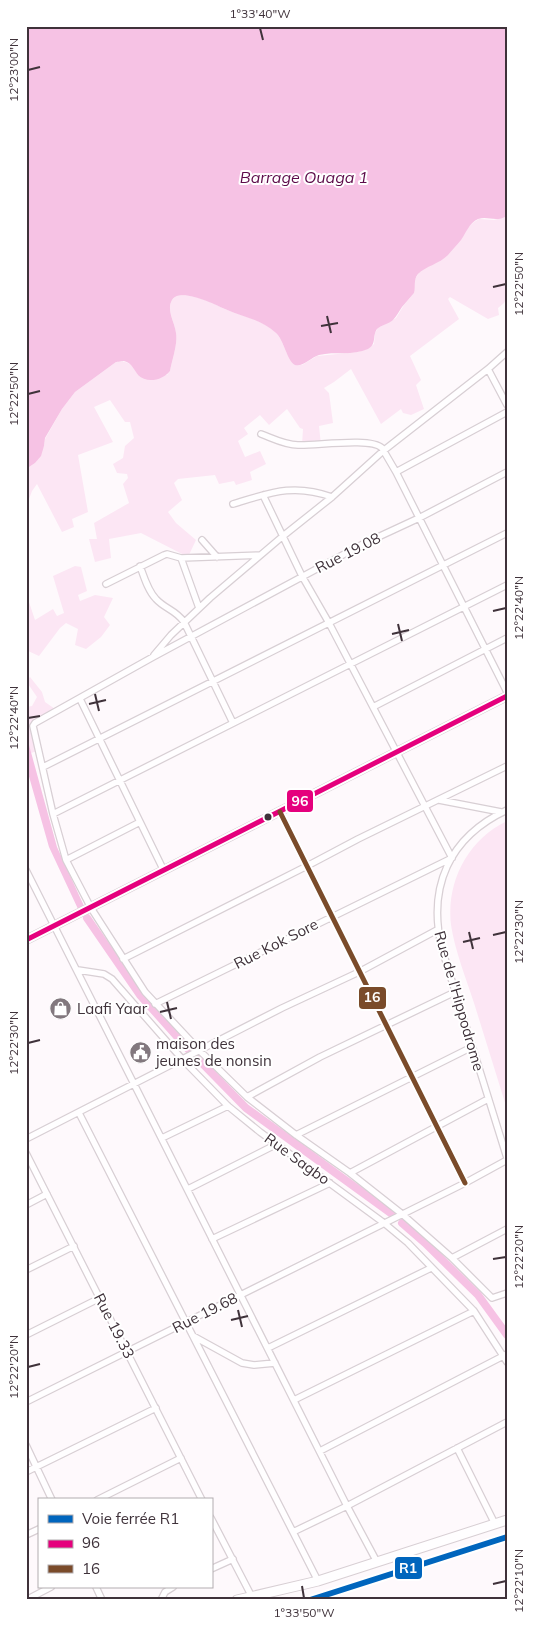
<svg xmlns="http://www.w3.org/2000/svg" width="533" height="1626" font-family="Mulish,sans-serif">
  <rect width="100%" height="100%" fill="#fef9fc"/>
  <path fill="#fce6f4" d="M507 212V297L504 303 498 308 499 315 488 319 450 297 448 299 459 319 410 356 421 380 416 385 424 409 411 415 403 413 401 409 381 424 351 369 334 382 324 388 329 393 333 423 319 426 321 445H302L303 429 300 428 287 409 269 425 260 415 244 428 248 434 238 441 245 457 260 451 266 464 250 472 252 480 236 485 234 481 219 484 215 475 178 479 174 483 182 500 168 512 176 523 196 540 188 557 141 533 109 539 111 558 95 562 89 539H97L94 523 129 503 123 484 128 478 127 474 117 473 113 464 123 458 125 446 134 438 130 422H125L110 400 94 407 113 442 78 455 88 512 72 519 74 527 62 532 37 484 32 491 26 507V469L35 463 44 446 45 439 62 409 75 392 116 362C129 360 132 365 138 375H167L170 371C172 360 178 344 176 333 175 323 166 310 172 300 181 287 215 304 225 309 243 317 262 319 276 333 283 340 284 350 289 356 292 360 298 362 302 365L317 356 358 352 369 348 374 344 375 333 378 328 396 318 404 305 414 293 415 279 419 273 461 239 467 228 474 222 479 219 494 220 505 217Z
    M75 566 81 567 87 591 78 595 80 601 95 595 113 598 104 617 110 625 101 637 86 649 75 645 78 629 66 623 60 628 39 656 26 650V593L35 620 53 609 57 616 64 613 53 576Z
    M30 677 42 692 45 702 55 709 30 723 37 751 31 753 26 734V706L27 707 32 706 37 697 26 681Z
    M507 821V1109C496 1074 485 1038 474 1003 466 978 455 951 451 925 446 883 467 840 507 821Z"/>
  <path fill="#f6c2e4" d="M26 26H507V212L505 217C495 222 488 216 478 219 469 223 466 233 461 240 457 245 452 250 448 255 439 264 426 266 418 274 413 280 416 286 414 293 410 298 406 302 402 307 399 311 397 316 393 320 389 324 381 325 377 329 372 336 377 344 368 349 353 356 335 351 319 355 312 357 303 367 295 365 287 361 284 340 276 333 261 319 242 317 225 309 214 304 180 287 172 300 166 310 175 323 176 333 178 344 172 360 170 371 163 380 147 384 138 375 134 370 132 363 124 361 123 361 117 362 116 362L75 392 62 409 45 438 44 446 41 456 35 463 26 469Z
    M26 734 57 847 84 906 78 909 49 847 26 766Z"/>
  <g fill="none" stroke-linecap="round" stroke-linejoin="round">
    <path stroke="#f6c2e4" stroke-width="8" d="M87 918 140 995 190 1051
      M198 1059 246 1108 392 1214
      M402 1223 425 1243 478 1295 507 1335"/>
    <defs>
      <path id="minor" d="M488 369 507 405
        M261 434C272 438 285 445 298 445 315 446 371 437 382 448L396 472 507 692
        M396 472 507 412
        M507 472 419 518 363 544 153 657 35 723 33 726 53 814 66 860 91 908 145 992 200 1051 247 1097 296 1135 350 1173 402 1214 452 1258 507 1229
        M233 504C270 493 293 483 332 497
        M202 540 217 557
        M181 558 260 555
        M140 566C144 577 148 591 156 599 165 609 176 610 184 622L233 723
        M106 584 164 555 167 554 181 558 199 608
        M154 655 171 635 210 598 283 536 332 497 383 451 488 369 507 352
        M80 699 164 871
        M373 707 507 638
        M43 767 507 533
        M439 800 501 812
        M507 810C449 837 427 887 442 949L507 1158
        M280 812 465 1183
        M53 814 507 585
        M66 860 140 822
        M26 870 347 1506 377 1562
        M123 959 307 866 358 839 507 766
        M78 970 104 974 112 979 183 1060 228 1106 260 1132 384 1223 408 1243 474 1311 507 1362
        M155 1004 452 858 329 623 302 576 263 495
        M247 1097 320 1057 455 992
        M79 1113 318 1581
        M296 1135 472 1047
        M162 1138 228 1106
        M26 1139 282 1008 359 972 437 930
        M26 1153 202 1500
        M350 1173 488 1099
        M188 1189 277 1144
        M26 1205 47 1194
        M212 1239 330 1183
        M452 1258 492 1298 507 1293
        M26 1270 74 1246
        M26 1335 100 1298
        M193 1336 242 1363 254 1365 275 1363
        M268 1348 431 1268
        M294 1400 474 1311
        M26 1402 465 1183 507 1160
        M26 1445 52 1500
        M457 1448 495 1524
        M320 1451 507 1354
        M26 1472 156 1408
        M97 1500 181 1458
        M211 1518 252 1597
        M293 1532 347 1506 507 1422
        M26 1535 39 1529
        M211 1569 233 1559
        M96 1587 102 1600
        M26 1600 51 1587
        M161 1600 165 1592 173 1587"/>
      <path id="tertiary" d="M26 940 507 696"/>
      <path id="secondary" d="M237 1600 318 1581 507 1520"/>
    </defs>
    <use href="#minor" stroke="#d8cfd4" stroke-width="8"/>
    <use href="#tertiary" stroke="#d8cfd4" stroke-width="10"/>
    <use href="#secondary" stroke="#d8cfd4" stroke-width="11"/>
    <use href="#minor" stroke="#fffeff" stroke-width="5.5"/>
    <use href="#tertiary" stroke="#fffeff" stroke-width="8"/>
    <use href="#secondary" stroke="#fffeff" stroke-width="9"/>
    <defs>
      <path id="bus-1" d="M26 940 507 696"/>
      <path id="bus-2" d="M280 812 465 1183"/>
    </defs>
    <use href="#bus-1" stroke="#fff" stroke-width="9"/>
    <use href="#bus-2" stroke="#fff" stroke-width="9"/>
    <use href="#bus-1" stroke="#e5007d" stroke-width="5"/>
    <use href="#bus-2" stroke="#7a4b2a" stroke-width="5"/>
    <defs>
      <path id="rail-1" d="M310 1600 507 1537"/>
    </defs>
    <use href="#rail-1" stroke="#fff" stroke-width="10"/>
    <use href="#rail-1" stroke="#0065bd" stroke-width="6"/>
  </g>
  <path fill="none" stroke="#3f323a" stroke-width="2" d="M260 28 263 40M28 70 40 67M493 287 506 284M327 316 331 333M321 326 338 323M28 394 40 391M493 611 506 608M398 624 402 641M392 634 409 630M95 694 99 711M89 704 106 700M28 718 40 716M469 932 473 949M493 935 506 932M463 942 480 938M167 1002 171 1019M160 1012 177 1008M28 1043 40 1040M493 1259 506 1257M238 1310 242 1327M231 1320 248 1316M28 1367 40 1364M493 1584 506 1581M302 1586 304 1598"/>
  <defs>
    <symbol id="shop-disc" viewBox="-11 -11 22 22"><circle r="9.5" fill="#82787e" stroke="#fff"/><path d="M-5-2.5h2.3a2.7 3.5 0 0 1 5.4 0H5L5.5 6h-11ZM-1.5-2.5h3a1.5 2.3 0 0 0-3 0Z" fill="#fff"/></symbol>
    <symbol id="civic-disc" viewBox="-11 -11 22 22"><circle r="9.5" fill="#82787e" stroke="#fff"/><path d="M-.6-6.5H3V-4.5H.6V-3L4-1V1h2V6H-6V1h2V-1L-.6-3ZM-1.2 2.5V6h2.4V2.5Z" fill="#fff"/></symbol>
  </defs>
  <g fill-rule="evenodd">
    <use href="#shop-disc" x="48" y="996" width="25" height="25"/>
    <use href="#civic-disc" x="128" y="1040" width="25" height="25"/>
  </g>
  <circle fill="#3f323a" stroke="#fff" stroke-width="2" cx="268" cy="817" r="4.5"/>
  <g text-anchor="middle" stroke-width="4" stroke-linejoin="round" paint-order="stroke">
    <g font-size="15" fill="#3f323a" stroke="#fff">
      <text transform="translate(348 553) rotate(-27)" y="5">Rue 19.08</text>
      <text transform="translate(276 944) rotate(-27)" y="5">Rue Kok Sore</text>
      <text transform="translate(459 1001) rotate(74)" y="5">Rue de l'Hippodrome</text>
      <text transform="translate(297 1159) rotate(36)" y="5">Rue Sagbo</text>
      <text transform="translate(205 1313) rotate(-27)" y="5">Rue 19.68</text>
      <text transform="translate(114 1326) rotate(63)" y="5">Rue 19.33</text>
    </g>
    <g font-size="15" fill="#3f323a" stroke="#fff" text-anchor="start">
      <text x="77" y="1014">Laafi Yaar</text>
      <text x="156" y="1049">maison des<tspan x="156" dy="17">jeunes de nonsin</tspan></text>
    </g>
    <g font-size="16" font-style="italic" fill="#5d0b4a" stroke="#fff">
      <text x="304" y="183">Barrage Ouaga 1</text>
    </g>
  </g>
  <g stroke="#fff" stroke-width="2">
    <rect x="286" y="789" width="28" height="24" rx="5" fill="#e5007d"/>
    <rect x="358" y="986" width="29" height="24" rx="5" fill="#7a4b2a"/>
    <rect x="394" y="1556" width="29" height="24" rx="5" fill="#0065bd"/>
  </g>
  <g font-size="14" text-anchor="middle" font-weight="bold" fill="#fff">
    <text x="300" y="806">96</text>
    <text x="372" y="1002">16</text>
    <text x="408" y="1573">R1</text>
  </g>
  <rect width="533" height="1626" fill="none" stroke="#ffffff" stroke-width="55"/>
  <rect x="38" y="1498" width="175" height="90" fill="#ffffff" stroke="#b2adb0"/>
  <rect x="48" y="1515" width="25" height="8" fill="#0065bd" stroke="#b2adb0"/>
  <text x="82" y="1524" font-size="15" fill="#3f323a">Voie ferrée R1</text>
  <rect x="48" y="1540" width="25" height="8" fill="#e5007d" stroke="#b2adb0"/>
  <text x="82" y="1548" font-size="15" fill="#3f323a">96</text>
  <rect x="48" y="1565" width="25" height="8" fill="#7a4b2a" stroke="#b2adb0"/>
  <text x="82" y="1574" font-size="15" fill="#3f323a">16</text>
  <rect x="28" y="28" width="478" height="1570" fill="none" stroke="#3f323a" stroke-width="2"/>
  <g font-size="12" text-anchor="middle" fill="#3f323a">
    <text x="260" y="18">1°33'40"W</text>
    <text transform="translate(14 70) rotate(-90)" y="4">12°23'00"N</text>
    <text transform="translate(519 284) rotate(-90)" y="4">12°22'50"N</text>
    <text transform="translate(14 394) rotate(-90)" y="4">12°22'50"N</text>
    <text transform="translate(519 608) rotate(-90)" y="4">12°22'40"N</text>
    <text transform="translate(14 718) rotate(-90)" y="4">12°22'40"N</text>
    <text transform="translate(519 932) rotate(-90)" y="4">12°22'30"N</text>
    <text transform="translate(14 1043) rotate(-90)" y="4">12°22'30"N</text>
    <text transform="translate(519 1257) rotate(-90)" y="4">12°22'20"N</text>
    <text transform="translate(14 1367) rotate(-90)" y="4">12°22'20"N</text>
    <text transform="translate(519 1581) rotate(-90)" y="4">12°22'10"N</text>
    <text x="304" y="1617">1°33'50"W</text>
  </g>
</svg>
